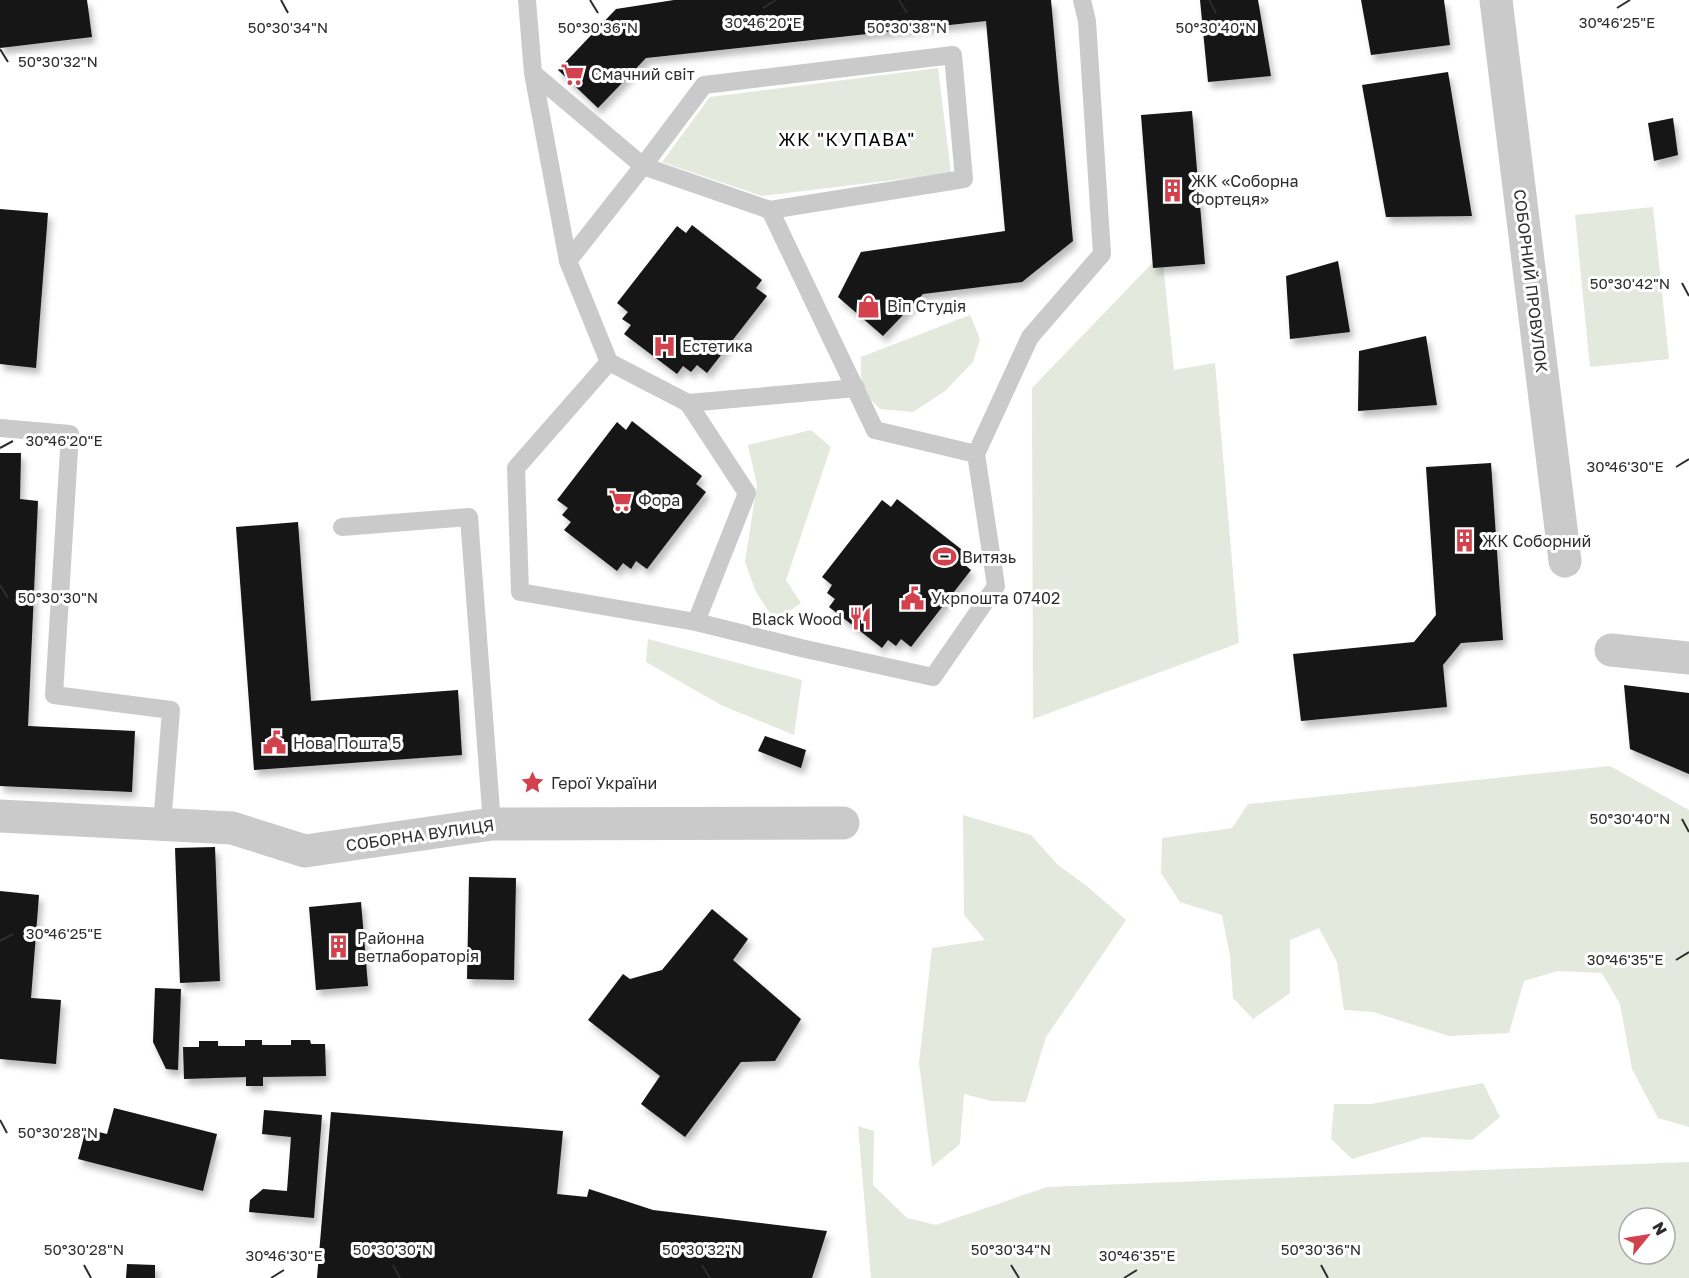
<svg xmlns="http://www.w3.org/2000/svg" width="1689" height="1278" font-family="'Golos Text',sans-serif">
  <defs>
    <filter id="shadow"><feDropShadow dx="3.5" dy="6" stdDeviation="3" flood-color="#0004"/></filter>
  </defs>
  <rect width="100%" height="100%" fill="#fff"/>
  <path fill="#e3e9dc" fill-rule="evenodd" d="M938 68 951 173 762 196 662 162 710 97Z
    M1653 207 1669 359 1590 367 1575 215Z
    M1162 253 1174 370 1215 363 1239 643 1033 719 1032 388Z
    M970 315 980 339 973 362 945 391 913 412 880 409 861 390V357Z
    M811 430 831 447 786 580 801 603 775 621 756 592 745 562 757 485 748 445Z
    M648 639 802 680 794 735 721 705 646 662Z
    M1610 766 1689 810V1127L1658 1118 1632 1069 1620 1004 1602 973 1557 971 1524 981 1509 1033 1449 1036 1373 1012 1344 1010 1337 962 1319 928 1290 940V993L1253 1019 1233 998 1230 956 1222 915 1180 902 1161 873 1162 838 1232 828 1248 804Z
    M963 815 1031 835 1057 864 1089 888 1126 920 1046 1037 1026 1102 991 1101 964 1094 960 1144 932 1167 919 1063 932 948 985 940 964 915Z
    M1483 1083 1500 1117 1472 1140 1424 1137 1352 1159 1331 1139 1334 1104H1371Z
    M858 1126 874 1131 873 1185 907 1218 936 1225 1047 1187 1689 1162V1278H871ZM1629 1218H1665V1254H1629Z"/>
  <path fill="#141414" filter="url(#shadow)" d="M0 0H87L92 37 0 48Z
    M674 0H1051L1073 241 1022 282 923 294 883 336 838 297 861 252 1005 231 986 21 646 58 598 108 558 70 616 9Z
    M1200 0H1258L1271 76 1208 82Z
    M1361 0H1444L1450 45 1371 55Z
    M1448 72 1472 216 1386 217 1362 85Z
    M1192 111 1205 264 1153 268 1141 115Z
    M1673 118 1678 155 1654 161 1648 123Z
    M0 209 48 213 36 368 0 364Z
    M692 225 762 280 756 288 767 296 707 373 697 365 691 372 683 366 677 374 624 334 631 325 622 319 628 312 617 303 677 226 686 233Z
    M1338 261 1350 332 1290 339 1286 276Z
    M1426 336 1437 405 1358 411 1359 351Z
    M632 421 702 476 696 484 706 492 647 569 636 561 631 569 623 563 617 571 564 530 571 522 562 515 568 508 557 500 617 422 626 430Z
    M0 453H21L20 499 38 501 28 726 135 731 132 792 0 786Z
    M1491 463 1503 640 1461 643 1443 665 1447 707 1301 721 1293 654 1414 642 1436 615 1426 467Z
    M897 499 966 553 960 561 971 570 911 647 901 639 896 646 888 640 882 648 829 607 835 599 827 593 832 585 822 577 882 500 891 507Z
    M298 522 311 701 458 690 462 755 254 770 236 527Z
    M1624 685 1689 693V774L1630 749Z
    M765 736 806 750 801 768 758 751Z
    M215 847 220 981 180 983 175 848Z
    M469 877 516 878 514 980 467 979Z
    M0 891 39 895 31 998 61 1000 56 1064 0 1059Z
    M361 902 368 986 316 990 309 907Z
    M712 909 748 939 733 960 801 1019 775 1061 741 1062 685 1137 641 1104 660 1076 588 1020 623 974 630 979 662 970Z
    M155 988 181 989 178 1070 166 1069 153 1042Z
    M245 1040H262V1045H291V1040H310L311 1044H325L326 1076 263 1077V1086H246V1077L184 1079 183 1047H199V1041H218V1046H245Z
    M114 1108 217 1134 203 1191 78 1159 86 1129 107 1134Z
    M264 1110 322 1115 314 1218 249 1212 250 1200 263 1189 287 1191 291 1137 262 1134Z
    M331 1112 563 1131 557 1194 587 1197 589 1189 653 1210 827 1231 812 1278H317Z
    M127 1264 155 1265V1278H126Z"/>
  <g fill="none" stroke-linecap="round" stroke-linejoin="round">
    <path stroke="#cacaca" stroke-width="18" d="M527 0 533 73 568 261 609 362 516 468 520 592 696 622 801 648 933 677 996 586 976 454 1030 337 1102 254 1087 21 1082 0
      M533 73 643 166 704 85 953 55 964 179 770 210
      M568 261 643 166 770 210 875 430 976 454
      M609 362 688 403 747 493 696 622
      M688 403 856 388
      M0 428 70 434 54 695 171 710 162 825
      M342 527 469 517 492 824"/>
    <path stroke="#cacaca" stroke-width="33" d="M1496 0 1565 561
      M1611 650 1689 658
      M0 816 232 828 305 851 492 824 843 823"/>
  </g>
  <path fill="none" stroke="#2d2d2d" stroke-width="2" d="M281 0 288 13M590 0 598 13M899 0 907 13M1209 0 1216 13M763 8 776 0M1617 8 1630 0M0 49 8 62M1682 283 1689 296M0 448 13 441M1676 467 1689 459M0 585 8 598M1682 819 1689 832M0 941 13 934M1676 960 1689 952M0 1120 7 1133M84 1265 91 1278M393 1265 400 1278M702 1265 710 1278M1011 1265 1019 1278M1321 1265 1328 1278M271 1278 284 1270M1124 1278 1137 1270"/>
  <defs>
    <symbol id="supermarket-bare" viewBox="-9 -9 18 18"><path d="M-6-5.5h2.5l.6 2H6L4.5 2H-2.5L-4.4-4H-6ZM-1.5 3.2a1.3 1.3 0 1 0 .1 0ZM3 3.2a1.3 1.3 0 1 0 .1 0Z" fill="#d2414c" stroke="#fff" stroke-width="2.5" paint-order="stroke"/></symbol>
    <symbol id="building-bare" viewBox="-9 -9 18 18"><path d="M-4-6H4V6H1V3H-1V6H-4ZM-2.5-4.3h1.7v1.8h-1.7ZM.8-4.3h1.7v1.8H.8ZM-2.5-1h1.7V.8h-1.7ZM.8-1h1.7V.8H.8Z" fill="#d2414c" stroke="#fff" stroke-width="2.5" paint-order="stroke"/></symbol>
    <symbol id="shop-bare" viewBox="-9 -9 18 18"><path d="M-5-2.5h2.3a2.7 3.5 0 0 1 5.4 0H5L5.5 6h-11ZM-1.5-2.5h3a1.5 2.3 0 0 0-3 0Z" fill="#d2414c" stroke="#fff" stroke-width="2.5" paint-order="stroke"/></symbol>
    <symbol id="hospital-bare" viewBox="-9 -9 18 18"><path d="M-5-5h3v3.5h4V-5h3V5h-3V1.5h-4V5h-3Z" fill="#d2414c" stroke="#fff" stroke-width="2.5" paint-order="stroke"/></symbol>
    <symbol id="stadium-bare" viewBox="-9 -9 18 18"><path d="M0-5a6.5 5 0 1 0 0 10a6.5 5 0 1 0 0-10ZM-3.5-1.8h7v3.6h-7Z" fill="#d2414c" stroke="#fff" stroke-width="2.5" paint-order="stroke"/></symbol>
    <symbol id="civic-bare" viewBox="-9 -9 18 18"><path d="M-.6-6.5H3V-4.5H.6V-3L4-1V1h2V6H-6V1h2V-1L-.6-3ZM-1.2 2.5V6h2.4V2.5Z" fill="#d2414c" stroke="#fff" stroke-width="2.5" paint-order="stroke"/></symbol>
    <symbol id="restaurant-bare" viewBox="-9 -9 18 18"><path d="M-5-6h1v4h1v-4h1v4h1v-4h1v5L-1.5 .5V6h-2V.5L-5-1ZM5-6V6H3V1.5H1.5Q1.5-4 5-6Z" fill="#d2414c" stroke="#fff" stroke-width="2.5" paint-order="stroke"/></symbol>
    <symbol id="sight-bare" viewBox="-9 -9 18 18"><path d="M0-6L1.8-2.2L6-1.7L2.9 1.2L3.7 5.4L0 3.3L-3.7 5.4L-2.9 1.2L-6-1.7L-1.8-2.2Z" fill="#d2414c" stroke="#fff" stroke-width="2.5" paint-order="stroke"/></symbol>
  </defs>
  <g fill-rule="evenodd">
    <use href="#supermarket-bare" x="556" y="58" width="33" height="33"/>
    <use href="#building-bare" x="1156" y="174" width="33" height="33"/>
    <use href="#shop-bare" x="852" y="290" width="33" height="33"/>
    <use href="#hospital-bare" x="648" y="330" width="33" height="33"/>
    <use href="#supermarket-bare" x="604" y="484" width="33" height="33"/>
    <use href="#building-bare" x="1448" y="524" width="33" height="33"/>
    <use href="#stadium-bare" x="928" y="540" width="33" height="33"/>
    <use href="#civic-bare" x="896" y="582" width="33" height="33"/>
    <use href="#restaurant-bare" x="844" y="602" width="33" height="33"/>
    <use href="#civic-bare" x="258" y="726" width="33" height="33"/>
    <use href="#sight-bare" x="516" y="766" width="33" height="33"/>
    <use href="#building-bare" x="322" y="930" width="33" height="33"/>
  </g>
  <g text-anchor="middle" stroke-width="6" stroke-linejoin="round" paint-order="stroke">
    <g font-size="16" fill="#2d2d2d" stroke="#fff" text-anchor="start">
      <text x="591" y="80">Смачний світ</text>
      <text x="1191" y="187">ЖК «Соборна<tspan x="1191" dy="18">Фортеця»</tspan></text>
      <text x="887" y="312">Віп Студія</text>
      <text x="682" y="352">Естетика</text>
      <text x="638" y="506">Фора</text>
      <text x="1482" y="547">ЖК Соборний</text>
      <text x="962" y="563">Витязь</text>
      <text x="931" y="604">Укрпошта 07402</text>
      <text x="842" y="625" text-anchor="end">Black Wood</text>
      <text x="293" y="749">Нова Пошта 5</text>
      <text x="551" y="789">Герої України</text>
      <text x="357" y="944">Районна<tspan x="357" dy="18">ветлабораторія</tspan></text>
    </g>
    <g font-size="16" fill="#2d2d2d" stroke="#fff">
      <text transform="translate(1531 281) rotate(83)" y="6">СОБОРНИЙ ПРОВУЛОК</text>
      <text transform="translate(420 835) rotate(-8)" y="6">СОБОРНА ВУЛИЦЯ</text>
    </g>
    <g font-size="18" letter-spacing="1.5" fill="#000" stroke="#fff">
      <text x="847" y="146">ЖК "КУПАВА"</text>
    </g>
  </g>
  <g font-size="15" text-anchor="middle" fill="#2d2d2d" stroke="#fff" stroke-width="6" stroke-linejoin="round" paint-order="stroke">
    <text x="1617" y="28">30°46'25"E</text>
    <text x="763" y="28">30°46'20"E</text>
    <text x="288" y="33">50°30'34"N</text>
    <text x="598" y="33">50°30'36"N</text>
    <text x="907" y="33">50°30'38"N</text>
    <text x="1216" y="33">50°30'40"N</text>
    <text x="58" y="67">50°30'32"N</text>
    <text x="1630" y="289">50°30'42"N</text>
    <text x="64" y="446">30°46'20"E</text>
    <text x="1625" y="472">30°46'30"E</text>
    <text x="58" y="603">50°30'30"N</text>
    <text x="1630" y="824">50°30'40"N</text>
    <text x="64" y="939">30°46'25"E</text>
    <text x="1625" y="965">30°46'35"E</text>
    <text x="58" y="1138">50°30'28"N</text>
    <text x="84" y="1255">50°30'28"N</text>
    <text x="393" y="1255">50°30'30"N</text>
    <text x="702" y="1255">50°30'32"N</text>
    <text x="1011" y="1255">50°30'34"N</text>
    <text x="1321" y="1255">50°30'36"N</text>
    <text x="284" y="1261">30°46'30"E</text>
    <text x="1137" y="1261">30°46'35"E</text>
  </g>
  <g transform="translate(1647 1236) rotate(60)"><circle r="28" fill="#ffffff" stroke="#ababab" stroke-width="1.5"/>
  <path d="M0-4.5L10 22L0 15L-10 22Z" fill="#d2414c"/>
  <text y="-9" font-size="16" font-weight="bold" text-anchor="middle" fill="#2d2d2d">N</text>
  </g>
</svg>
